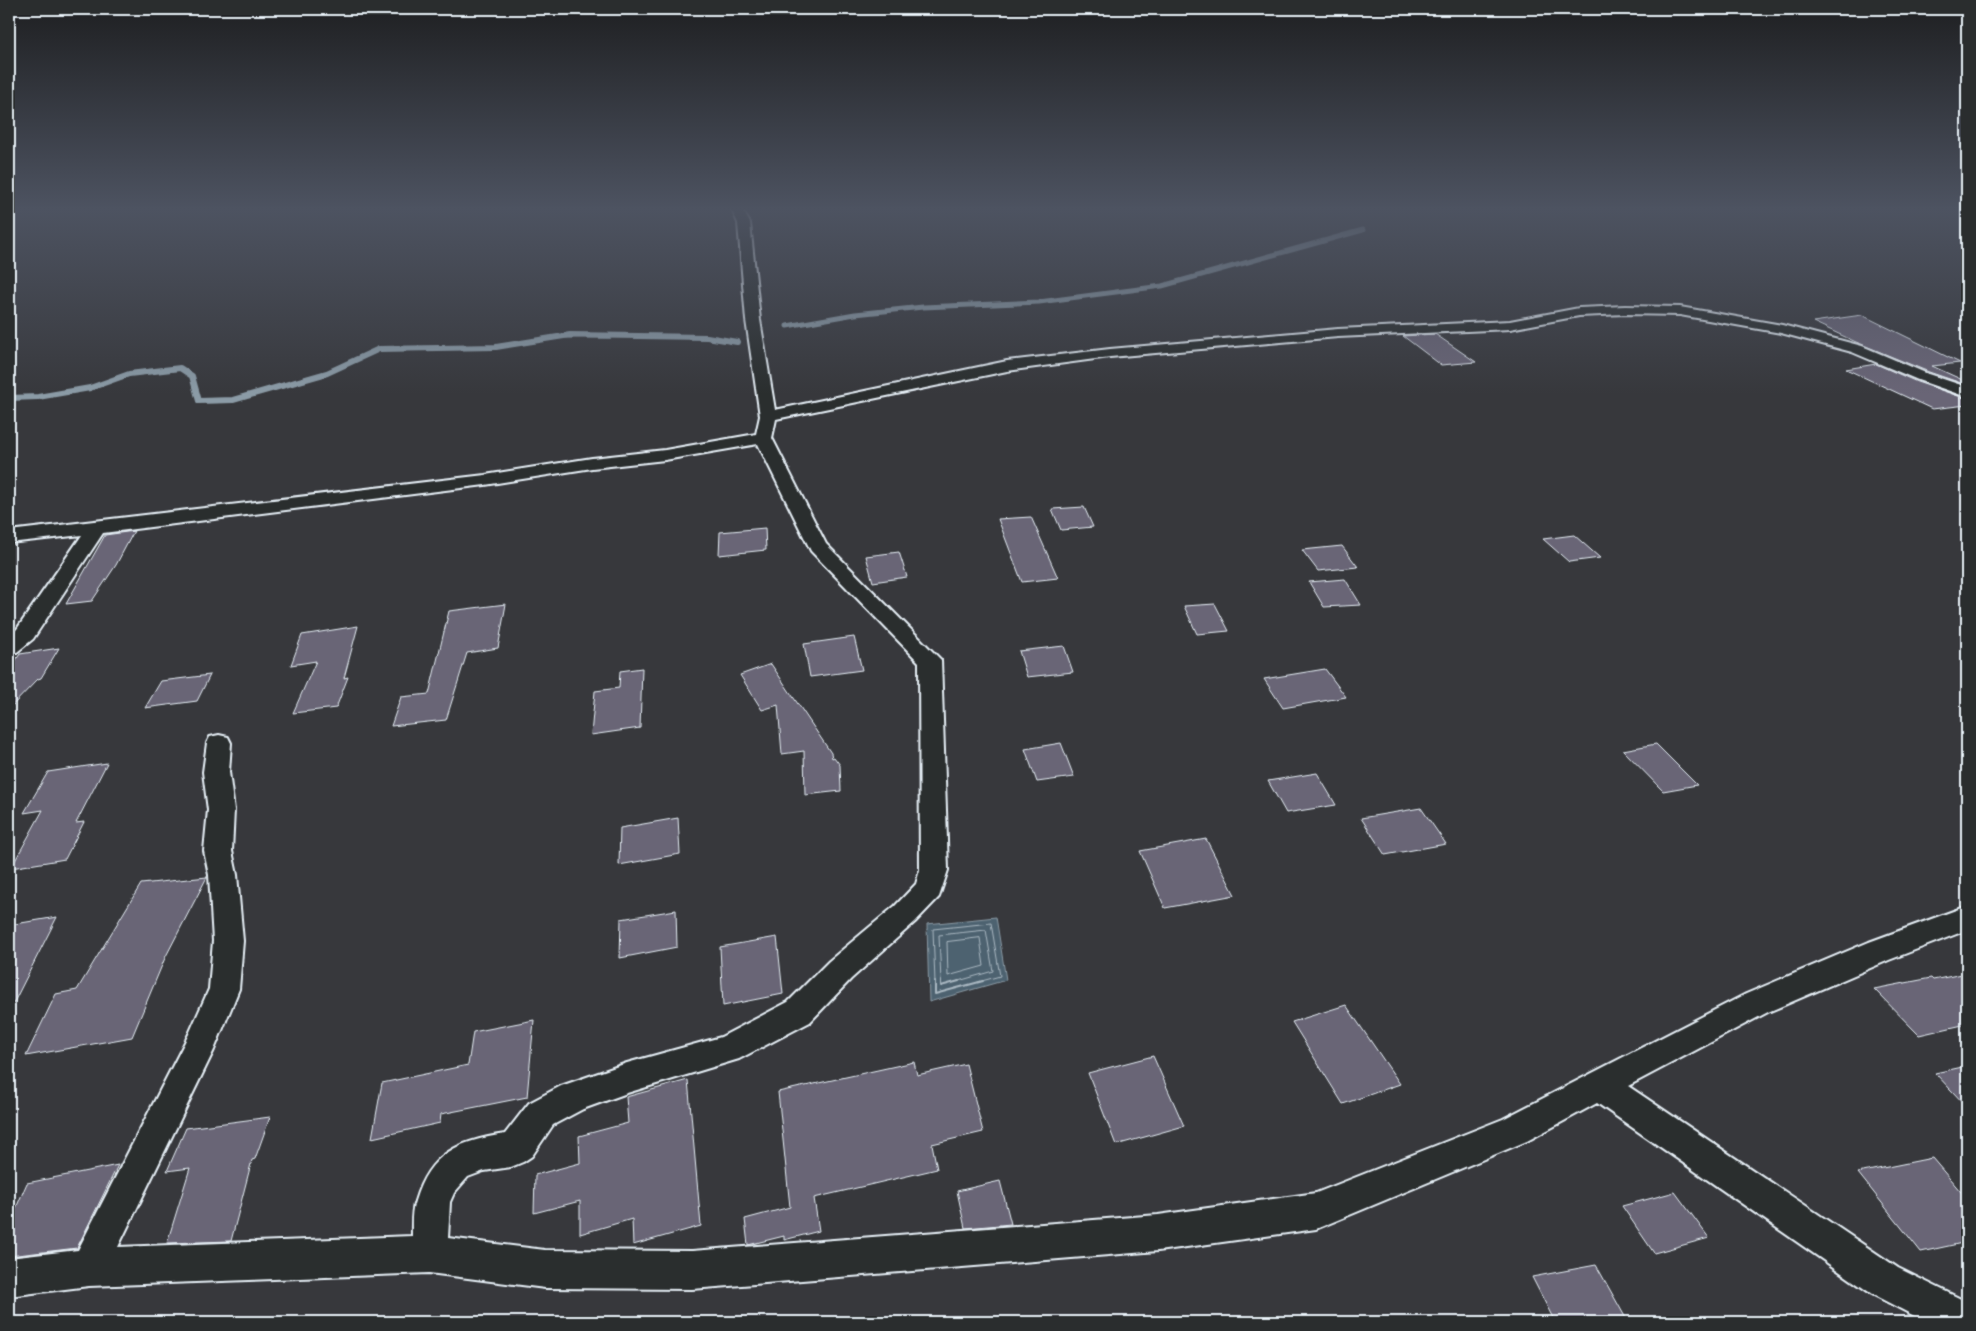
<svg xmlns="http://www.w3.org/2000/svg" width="1976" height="1331" font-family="Delius,sans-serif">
  <rect width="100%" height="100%" fill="#37383c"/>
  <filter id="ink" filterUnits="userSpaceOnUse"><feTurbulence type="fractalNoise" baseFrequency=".02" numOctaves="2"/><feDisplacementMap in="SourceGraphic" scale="10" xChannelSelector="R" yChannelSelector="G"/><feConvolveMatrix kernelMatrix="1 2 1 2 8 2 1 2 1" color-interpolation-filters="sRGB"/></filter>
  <g filter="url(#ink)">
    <path fill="#4d6270" stroke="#8b9ba6" d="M996 917 1006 980 929 1002 927 924Z"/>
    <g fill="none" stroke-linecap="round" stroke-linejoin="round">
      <path stroke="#aab8c2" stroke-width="1" d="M980 938 984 966 948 976 947 942Z
        M935 982 933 929 991 923 1000 976 978 982
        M941 982 939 935 986 930 993 971 955 982"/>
      <path stroke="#aab8c2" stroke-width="2" d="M935 981V994L983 981
        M941 981V986L959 981"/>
      <path stroke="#8b9ba6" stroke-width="5" d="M787 326 855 314 923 307 1039 302 1162 286 1363 230
        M566 336H610"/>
      <path stroke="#8b9ba6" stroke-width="6" d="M9 398 38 397 90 388 129 374 180 368 192 376 199 401 233 400 327 373 379 349 496 347 570 335 707 337 737 342"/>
    </g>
    <path fill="#696576" stroke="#e8f1f8" d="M1862 315 1960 363 1932 366 1967 382V385L1929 372 1856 342 1813 322Z
      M1435 334 1476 362 1441 365 1403 336Z
      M1876 364 1917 382 1967 399V405L1932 409 1846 369Z
      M1084 507 1093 527 1061 530 1052 509Z
      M1031 517 1058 578 1022 582 998 519Z
      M765 528 766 550 719 555 720 532Z
      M134 531 116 565 92 601 66 604 105 535Z
      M1574 535 1600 558 1569 562 1543 539Z
      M1342 546 1358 567 1318 571 1302 550Z
      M899 552 907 577 873 582 866 556Z
      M1345 579 1361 605 1324 607 1309 582Z
      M506 604 498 648 467 653 446 720 391 726 401 697 429 694 449 611Z
      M1215 604 1229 631 1197 634 1184 606Z
      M358 626 344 678 348 677 336 708 293 713 316 661 291 665 302 635Z
      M854 637 862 670 810 677 804 644Z
      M1064 646 1073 672 1027 677 1019 651Z
      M59 648 41 678 38 679 9 709V670L20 654Z
      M771 664 831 753 832 758 834 757 840 765 841 791 805 795 804 751 782 754 778 705 762 710 740 675Z
      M642 668 640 728 591 735 595 691 619 688 620 671Z
      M1325 669 1346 697 1283 708 1264 679Z
      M210 675 197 701 145 708 161 681Z
      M1061 743 1074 777 1037 782 1025 749Z
      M1656 744 1697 785 1663 791 1623 750Z
      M107 763 76 823 84 822 65 859 11 868 43 810 24 813 48 772Z
      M1317 773 1336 805 1286 813 1268 781Z
      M1421 808 1446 844 1385 855 1361 818Z
      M678 818 680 854 619 865 620 828Z
      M1206 839 1235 895 1165 908 1140 851Z
      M207 877 165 958 132 1037 26 1056 56 994 77 990 141 884Z
      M676 910 677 947 620 958 621 919Z
      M57 917 9 1012V925Z
      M777 937 783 994 723 1006 720 947Z
      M1967 973V1024L1919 1035 1874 989 1931 978 1933 980Z
      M1346 1005 1400 1084 1343 1104 1292 1022Z
      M534 1020 527 1097 441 1114 440 1123 372 1138 382 1083 468 1065 473 1032Z
      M1153 1056 1184 1126 1116 1145 1088 1073Z
      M914 1062 917 1075 966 1064 983 1132 932 1144 937 1169 814 1198 819 1231 784 1240V1236L748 1245 745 1219 790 1207 778 1092Z
      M1967 1066V1107L1935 1073Z
      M688 1080 701 1226 633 1245 632 1219 580 1234V1201L534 1213 535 1175 580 1163 579 1136 628 1123 626 1097Z
      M270 1117 255 1159 252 1160 231 1241 167 1243 190 1168 167 1171 186 1128Z
      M1932 1158 1967 1199V1242L1921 1252 1858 1173Z
      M118 1165 77 1248 9 1256V1224L27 1183Z
      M1000 1181 1011 1224 965 1228 957 1191Z
      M1675 1192 1709 1238 1654 1253 1622 1206Z
      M1596 1265 1628 1322H1555L1532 1277Z"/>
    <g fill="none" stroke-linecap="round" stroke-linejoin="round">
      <defs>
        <path id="minor" d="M731 208H741L750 223 760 320 775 410 1007 361 1110 349 1338 329 1510 321 1579 308 1625 306 1680 307 1782 325 1862 346 1928 374 1967 387V397L1918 380 1852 352 1781 333 1680 315 1625 314 1579 316 1510 329 1338 337 1110 357 1007 371 776 419 772 438 826 544 941 660 948 870 939 897 915 922 851 979 810 1022 739 1059 627 1093 583 1109 553 1125 532 1156 523 1162 511 1167 484 1171 468 1177 454 1193 450 1202 448 1238 545 1250 692 1251 1158 1215 1316 1193 1503 1119 1746 994 1869 942 1967 906V930L1889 960 1768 1012 1628 1086 1898 1268 1967 1302V1322H1926L1872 1294 1597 1103 1527 1141 1316 1229 1158 1251 692 1289 545 1288 429 1273 89 1286 9 1296V1258L78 1250 189 1034 209 989 213 941 209 875 204 851 208 810 203 772 207 743 210 737 219 735 228 737 231 743 229 772 234 810 232 851 237 875 243 941 239 989 214 1050 118 1247 412 1236C412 1225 411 1211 415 1201 429 1153 459 1141 505 1134L529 1103 561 1086 627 1063 721 1037 788 1002 829 961 895 906 916 884 920 870 919 662 811 551 758 444 665 460 592 468 485 485 103 533 33 639 17 652 9 654V636L17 629 82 535 9 543V531L485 475 592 458 665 450 756 434 760 416 746 320 738 223Z"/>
      </defs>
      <use href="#minor" stroke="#e8f1f8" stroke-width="4"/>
      <use href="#minor" fill="#2a2d2e" fill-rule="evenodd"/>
    </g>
  </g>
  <linearGradient id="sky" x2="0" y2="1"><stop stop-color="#1e1f21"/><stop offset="0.53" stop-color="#4d5361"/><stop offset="1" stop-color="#4d5361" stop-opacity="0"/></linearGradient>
  <rect width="1976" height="394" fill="url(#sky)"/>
  <rect width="1976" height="1331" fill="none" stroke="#2a2d2e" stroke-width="30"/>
  <rect x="15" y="15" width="1946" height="1301" fill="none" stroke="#e8f1f8" stroke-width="2" filter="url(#ink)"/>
</svg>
